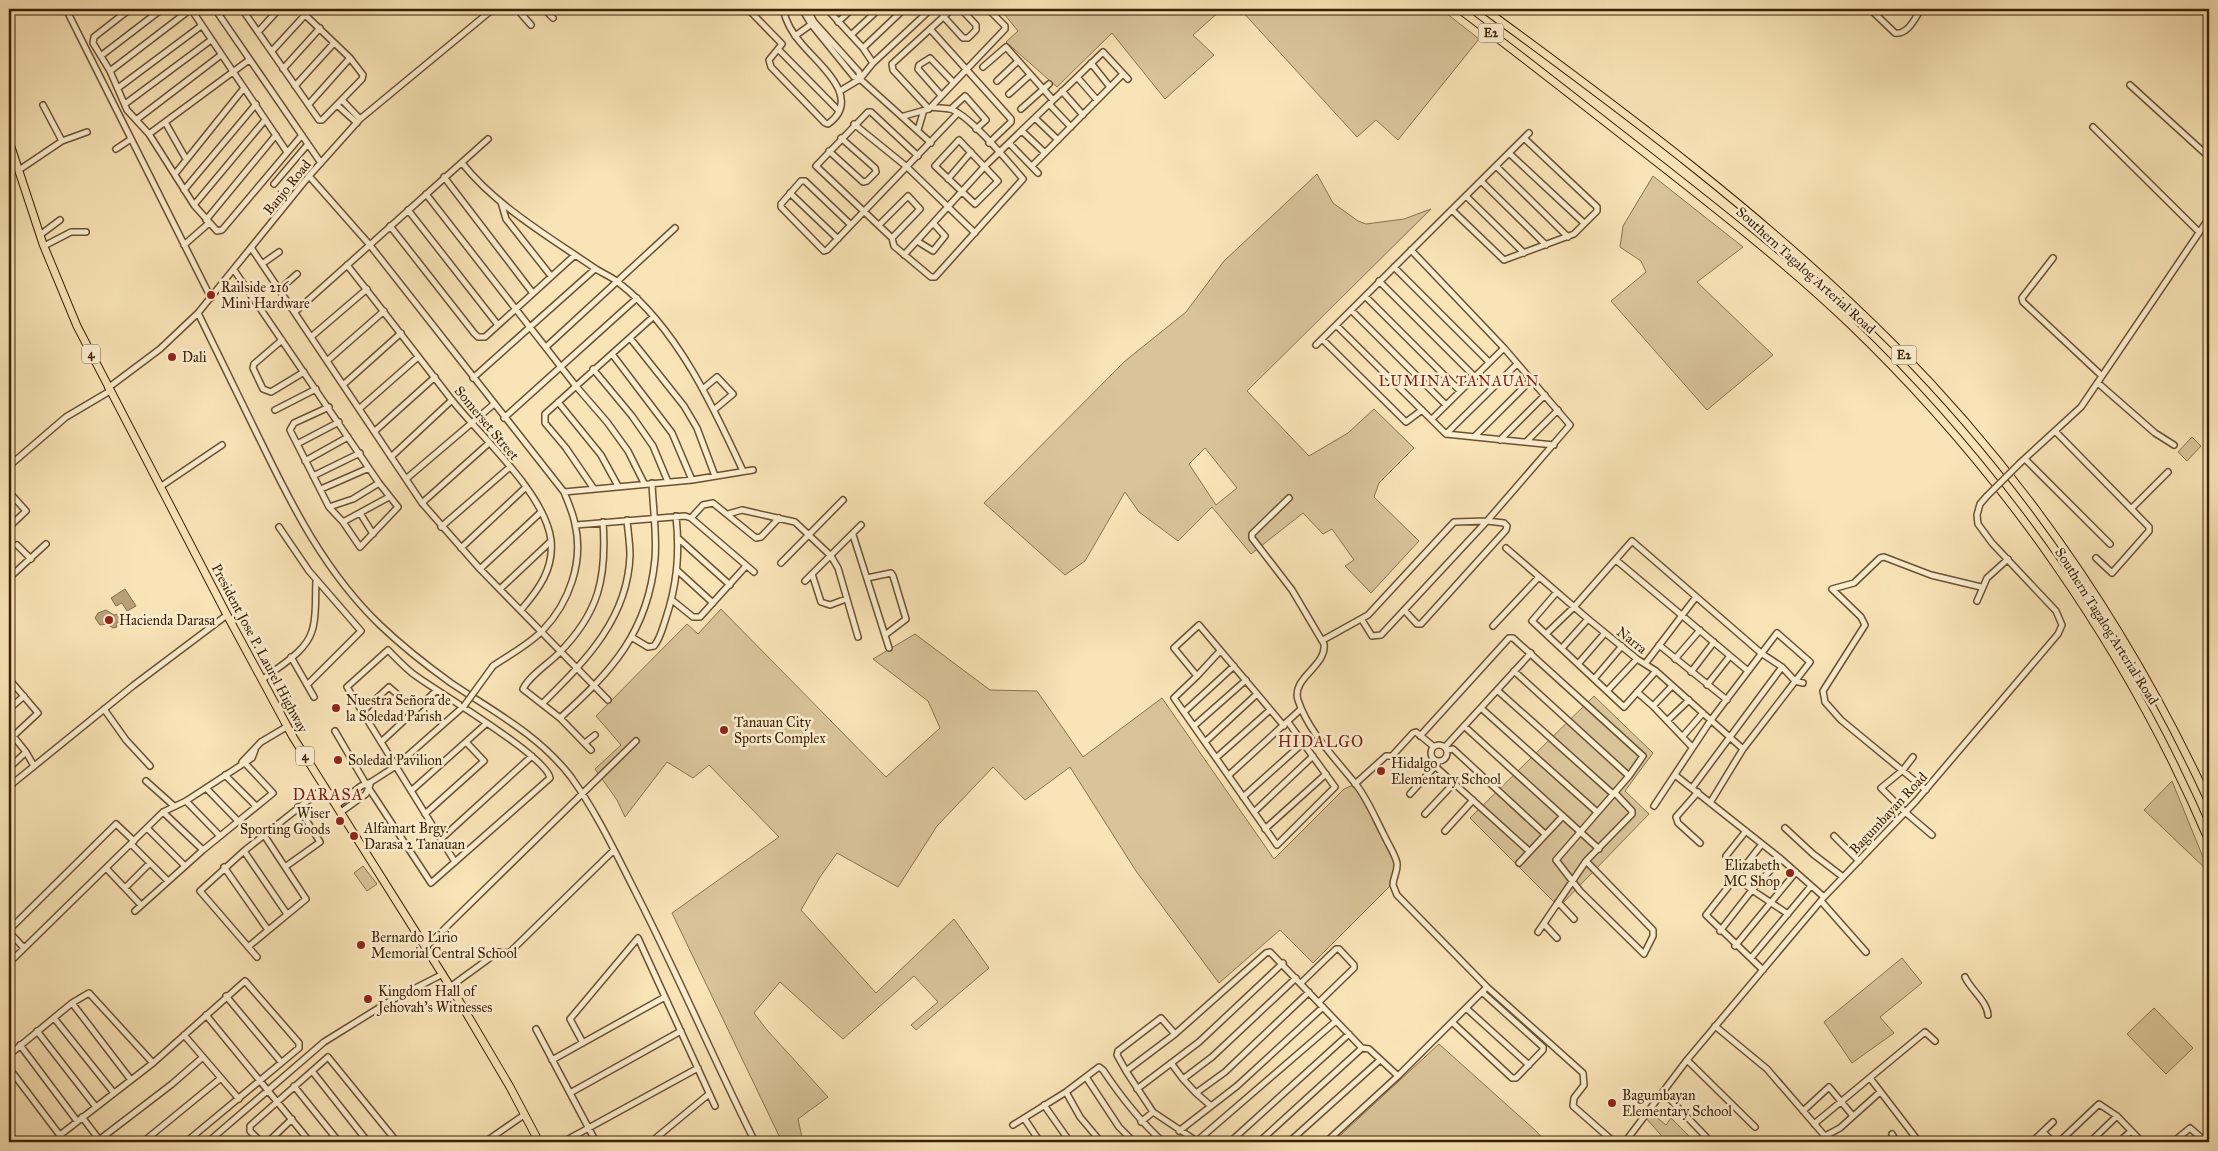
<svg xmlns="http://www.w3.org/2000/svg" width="2218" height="1151" font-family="'IM FELL Great Primer',serif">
  <rect width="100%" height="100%" fill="#f9e4b7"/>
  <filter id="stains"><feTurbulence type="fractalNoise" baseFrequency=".004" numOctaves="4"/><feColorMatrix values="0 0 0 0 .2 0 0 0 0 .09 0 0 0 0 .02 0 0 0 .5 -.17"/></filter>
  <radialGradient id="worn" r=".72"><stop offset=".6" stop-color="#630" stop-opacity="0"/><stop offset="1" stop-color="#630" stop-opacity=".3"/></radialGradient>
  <path fill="#d9c399" stroke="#8a724e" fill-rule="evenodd" d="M1000 9H1222L1193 35 1214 55 1165 99 1112 33 1057 87 1006 42 1018 31Z
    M1240 9H1441L1479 39 1398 140 1376 120 1357 137Z
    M1317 174 1333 203 1358 221 1366 224 1404 219 1431 209 1247 391 1309 456 1348 433 1374 409 1414 448 1379 483 1374 497 1419 541 1371 593 1345 566 1354 560 1332 529 1323 534 1303 513 1251 554 1212 507 1178 541 1139 512 1125 492 1085 561 1065 575 984 503 1125 361 1186 312 1224 261ZM1205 448 1237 488 1216 505 1189 464Z
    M1653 176 1743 247 1697 282 1773 355 1707 410 1611 301 1646 272 1641 261 1620 247 1623 226Z
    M2192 437 2201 446 2187 461 2178 452Z
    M721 609 886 777 940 728 928 701 873 659 915 634 990 690 1037 691 1083 757 1162 698 1274 859 1344 789 1355 784 1397 863 1393 883 1313 963 1280 930 1219 983 1136 871 1070 767 1025 800 993 767 937 826 898 887 837 853 820 877 801 910 876 993 954 919 989 968 916 1030 911 1025 938 1002 914 976 843 1039 780 982 754 1013 767 1030 828 1097 798 1119 803 1142H782L672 913 779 837 709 765 693 778 667 762 625 817 617 800 595 769 621 745 596 716 687 624 698 634Z
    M1594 696 1653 753 1625 791 1649 814 1559 907 1470 818Z
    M2172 781 2209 872 2144 810Z
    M363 866 377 884 367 891 354 873Z
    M1902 958 1922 983 1880 1017 1894 1033 1852 1063 1824 1022Z
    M2154 1008 2193 1048 2166 1074 2127 1034Z
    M1439 1044 1536 1131 1546 1142H1333Z
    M1649 1111 1666 1125 1671 1118 1695 1142H1667L1645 1117Z"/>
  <path fill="#b9a17a" stroke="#876d4b" d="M125 589 136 606 127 611 122 603 116 606 111 598Z
    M106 610 114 615 123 613 124 619 117 623V627L113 628 107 624 100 625 95 618 98 613Z"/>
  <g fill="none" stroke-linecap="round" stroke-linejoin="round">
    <defs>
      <path id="minor" d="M66 9 211 298
        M130 9 94 37 93 43 110 71 127 110 149 134 194 205 217 231 222 230 302 135
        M191 9 287 152
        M215 9 321 163
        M242 9 319 120H322L362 79 363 75 350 58 299 9
        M517 9 531 25
        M544 9 553 18
        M748 9 782 44 769 60 771 67 825 123 828 124C864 98 818 64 801 43 792 33 786 22 783 9
        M802 9 811 24 854 77 860 79 931 143
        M807 9 814 22 859 72 860 79
        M827 9 863 48 873 63
        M952 9 892 64 893 70 929 109 1005 29V26L988 9
        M1870 9 1895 33C1908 35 1915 18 1921 9
        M943 16 963 38H968L976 30V25L961 9
        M838 22 852 9
        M930 29 1011 119V122L989 143
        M258 32 279 9
        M851 35 879 9
        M795 36 813 23
        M863 48 904 9
        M779 50 839 111
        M272 51 305 15
        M102 55 162 9
        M1091 63 1110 87
        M983 67 1006 47 1053 100
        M283 69 320 28
        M110 71 191 9
        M1077 77 1097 100
        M997 81 1018 61
        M2130 85 2209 157
        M295 86 334 43
        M118 88 201 26
        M840 91 860 79 873 63 931 9
        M1062 91 1083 115
        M940 94 918 69 919 65 930 58 953 82
        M1009 94 1030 75
        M342 100 360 119
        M125 104 211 40
        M309 104 350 58
        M1049 104 1071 127
        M43 105 62 141
        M337 105 357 123
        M951 109 965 96 986 120 976 129
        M1021 109 1049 84
        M904 116 929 109
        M1035 118 1058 140
        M136 120 221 55
        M165 122 186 159
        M854 124 907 167 975 233
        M2093 127 2199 232
        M918 130 923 113
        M1022 131 1045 153
        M149 134 249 60
        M959 140 998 181 975 204 935 166Z
        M1009 143 1038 173
        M116 149 131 139
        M829 151 863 182 867 181 876 172 875 168 841 138
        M1509 153 1584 223
        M918 156 871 112H868L816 166 892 238 894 246 931 277H935L1023 179C1009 163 969 114 950 109 944 108 937 108 931 107
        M462 163C495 205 549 237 593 267 601 273 611 276 619 283 677 328 713 406 743 471
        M1032 166 1123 74
        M1496 166 1568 237
        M19 170 62 141 87 132
        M175 174 244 88
        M309 176 369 244 564 492C568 502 573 513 575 524 584 562 569 603 543 630 530 644 509 655 493 666
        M444 177 532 292
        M948 179 971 152
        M1481 181 1546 245
        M274 184 308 144
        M184 190 256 104
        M790 193 838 239
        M426 194 575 385 607 422 628 451 644 483
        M1466 196 1524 253
        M501 202 506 219 551 276
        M194 205 265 120
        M408 210 498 325
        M1452 210 1504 260 1574 234 1597 211V207L1524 138
        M206 220 276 135
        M851 225 805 181H801L781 204V207L824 251 827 250 958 113
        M879 225 908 196 920 209 892 238
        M390 226 474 333 478 337H485L575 255
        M40 235 60 220
        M917 241 933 251 945 236 933 223
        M184 245 209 223
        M44 246 71 232H86
        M252 249 422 503 480 569 608 700
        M904 255 985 166 1103 52 1128 79
        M2053 258 2022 298 2023 302 2102 376
        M262 264 279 252
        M347 265C382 309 416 354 451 399 480 436 545 493 551 540 554 569 539 589 521 610
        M1394 267 1489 362
        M234 270 379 483 398 507 360 547 343 522 329 507 290 430 294 423 329 407
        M1379 281 1475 377
        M280 289 297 274
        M1365 296 1460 391
        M1351 310 1446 405
        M295 312 488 139
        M198 313C219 356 240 399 261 442 293 508 326 573 380 625 402 646 426 665 451 683 494 712 539 735 571 777 597 813 616 854 636 893 678 975 714 1060 755 1142
        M1336 325 1446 434 1554 445
        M311 337 367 289
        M630 338 684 406 697 428 715 476
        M1322 339 1406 422 1422 410
        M282 340 254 364 253 368 263 389 271 392 304 372
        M1316 345 1529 133
        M546 347 675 228
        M612 354 672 433 692 480
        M327 361 384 311
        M593 369 632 416 653 446 668 482
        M473 378 595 269
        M2098 383 2155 433 2174 445
        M343 385 401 333
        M108 388 160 349 198 313 309 176 360 119 493 9
        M704 388 717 377 733 394 715 409
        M558 402 601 455 618 486
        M359 409 418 357
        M275 410 316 389
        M504 418 637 298
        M1432 419 1504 348
        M375 431 435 377
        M2055 431 2149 527V531L2112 573 2096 558
        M1446 434 1517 364
        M1474 437 1531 380
        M1500 440 1545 395
        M1526 442 1558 410
        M297 444 339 422
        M391 457 452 400
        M2025 459 2110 544
        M305 461 348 437
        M2020 463 2081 407 2209 218
        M9 466 66 417 110 391
        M313 476 360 453
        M406 479 494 404
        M160 487 222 445
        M321 489 369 468
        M594 489 566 448 545 423V414L653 317
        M9 492 26 511 9 527
        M564 492 692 480 753 470
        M1289 498 1252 534V538L1292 590 1324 644C1327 666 1291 678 1298 700 1308 731 1334 757 1354 782 1367 797 1375 818 1384 835 1388 844 1395 854 1397 863 1398 872 1393 877 1393 885L1397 895 1487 987 1583 1073 1584 1085 1574 1098 1573 1106 1614 1142
        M422 503 489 443
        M329 507 353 499 379 483
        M2132 508 2168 472
        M360 513 373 534
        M728 514 742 510 795 522 831 556 838 568 858 637
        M691 518 703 505 713 503 756 538 761 537 779 518
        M343 522 389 497
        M576 525 685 516 691 518 754 572
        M279 527 309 571 361 631 307 685
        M441 527 510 467
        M853 535 889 648
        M679 539 730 585
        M17 545 31 559
        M461 548 525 488
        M1506 548 1588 619 1637 659 1656 671 1743 749
        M1616 560 1748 671
        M781 563 843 500
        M480 569 541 512
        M678 571 713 603
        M812 574 821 602 830 605 846 599
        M9 578 46 544
        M867 578 891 573 893 576 906 619 885 635
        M805 581 861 525
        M500 589 551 541
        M1556 593 1532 621 1624 707 1656 671
        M672 600 693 617H700L746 566
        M1977 601 1987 578 2008 559
        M1362 620 1372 636 1381 635 1487 521 1570 425 1504 348 1411 250
        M1493 626 1539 577
        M1546 634 1574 607 1632 541 1761 653 1782 667 1795 681 1803 683
        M633 638 648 647 654 646C660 639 662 630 665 621 677 586 680 554 676 516
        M1323 640 1368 615 1454 522 1487 521 1504 523 1507 526 1506 530 1421 624H1417L1404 610
        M1659 645 1727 700
        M1562 648 1588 619
        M291 657 314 697
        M1675 659 1700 630
        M1578 664 1605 633
        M1645 664 1696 597
        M1514 671 1629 776
        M1691 672 1714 642
        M1197 676 1220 651
        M9 679 38 713 9 740
        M1594 679 1622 646
        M262 680C278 667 306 652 312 631 317 617 315 596 316 581
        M1707 685 1730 656
        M1497 690 1613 794
        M1607 691 1637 659
        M1637 692 1653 706 1692 747
        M543 703C585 661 628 619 630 555 630 544 628 532 627 520
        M1653 706 1672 686
        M1481 708 1597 812
        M9 709 24 696
        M104 709 126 740 150 766
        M362 712 389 687 415 710
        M1184 712 1234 666
        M560 718C612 671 648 632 655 559 657 534 653 508 652 483
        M1667 721 1689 700
        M1194 726 1246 680
        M1284 726 1199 625 1174 648 1197 676 1174 698 1277 845 1335 787 1288 722
        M1464 726 1599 849
        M9 731 26 752 34 766
        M335 731 366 784 431 883 550 778C547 757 438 692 416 676 406 669 397 659 388 650L347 687 455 862
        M1420 736 1509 638H1513L1643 756 1629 776 1556 860 1580 891 1644 954 1653 936V930L1586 861
        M1683 736 1703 713
        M381 742 437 690
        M1205 742 1257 694
        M585 743 595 735
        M1431 753a8 8 0 1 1 16 0a8 8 0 1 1-16 0Z
        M1445 747 1531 653
        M591 750 560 718 523 689C529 676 548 664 558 654 599 613 607 578 603 522
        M1447 750 1453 749 1545 834
        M1913 757 1903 770 1881 788 1905 812 1932 835
        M1216 758 1270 710
        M242 762 261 742 288 726
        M1436 767 1529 851
        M9 768 26 752
        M225 775 256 806
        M1229 775 1301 709
        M1675 775 1781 859 1824 897
        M146 781 174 806
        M1355 784 1386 756H1392L1413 733 1416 732 1433 746
        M206 788 238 821
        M1692 788 1782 667
        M1926 790 1841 720 1825 702 1823 691 1865 625 1861 617 1832 589 1854 583 1880 558 1884 557 1931 575 1981 587
        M411 791 487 723
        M1698 792 1676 817 1678 823 1700 843
        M1410 794 1437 764
        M9 795 12 784 134 685 227 615
        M1243 797 1303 743
        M186 801 220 836
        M337 805 361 786 371 782 396 766 464 706
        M1654 806 1711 720 1777 633 1810 662 1743 749 1710 803
        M163 812 203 850
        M341 812 366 794 370 785
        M1254 812 1313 756
        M425 814 484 761 466 742
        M1425 814 1454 783
        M147 828 185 866
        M1785 828 1813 854 1843 877
        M1265 829 1326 774
        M1445 831 1473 800
        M1834 836 1859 861
        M441 839 532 756
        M131 844 168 881
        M1762 844 1706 915 1763 970
        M244 851 287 914
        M1726 856 1746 831
        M1519 863 1563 816
        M224 867 268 930
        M285 867 320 842 298 807
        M106 868 141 905
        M1737 877 1752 890 1788 914
        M125 888 150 863
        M1821 901 1866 952
        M1558 902 1574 919
        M135 911 203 850 273 793 243 761
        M1544 924 1557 938
        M9 930 116 824 134 841
        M1720 931 1752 890 1781 859
        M9 932 24 948
        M1538 932 1586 861 1632 814V811L1615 793
        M1735 946 1796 872
        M248 947 306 899 264 835
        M426 947 636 741
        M257 957 200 891 244 851 325 787
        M1751 958 1811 886
        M9 963 163 812 186 801 252 758 255 750
        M1965 977C1970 989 1987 1001 1988 1015
        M1301 983 1336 949H1339L1354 965V968L1319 1002
        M450 987 498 952 509 953 614 850
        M226 996 281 1062
        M72 1003 131 1080
        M1466 1008 1529 1065
        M206 1015 310 1142
        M54 1018 114 1093
        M1452 1022 1512 1078H1516L1543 1050V1047L1482 992
        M1715 1026 1767 1069 1830 1142
        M536 1029 596 1142
        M37 1031 96 1107
        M184 1035 239 1099
        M583 1043 570 1019 638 938 715 1106
        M20 1045 77 1121
        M9 1055 72 1003 89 993 153 1063
        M552 1060 665 997
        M1687 1060 1755 1127
        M1171 1063 1183 1079 1212 1057 1296 978
        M9 1068 65 1142
        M312 1071 368 1142
        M1126 1071 1117 1055 1118 1051 1161 1018 1175 1034
        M1086 1077 1119 1127 1134 1142
        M1870 1078 1919 1142
        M1183 1079 1196 1093 1225 1072 1309 992
        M294 1086 339 1142
        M1137 1089 1199 1042 1283 963
        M1066 1092 1080 1117 1101 1142
        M1663 1092 1711 1142
        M570 1093 681 1031
        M1196 1093 1211 1106
        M1044 1105 1070 1142
        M1803 1111 1829 1087 1853 1116
        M1153 1112 1126 1071 1175 1034 1266 953 1270 952 1362 1048 1369 1049 1398 1076
        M82 1117 101 1142
        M1024 1118 1040 1142
        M1141 1122 1153 1112 1198 1142
        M1814 1124 1925 1032 1935 1041
        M1013 1125 1066 1092 1099 1067 1103 1070C1121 1097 1139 1120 1163 1142
        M1179 1131 1237 1086 1323 1007
        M2043 1132 2053 1142
        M1892 1134 1897 1142
        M60 1135 153 1063 245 981 299 1043V1048L186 1142
        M1825 1136 1840 1128 1880 1092
        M99 1140 172 1084 203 1057
        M1197 1141 1336 1021
        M143 1142 221 1078
        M208 1142 324 1042 390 1001 443 974
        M261 1142 250 1131V1126L328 1057 397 1142
        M268 1142 292 1119
        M485 1142 524 1115
        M563 1142 698 1068
        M651 1142 709 1094
        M1230 1142 1349 1034
        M1259 1142 1362 1048
        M1289 1142 1380 1060
        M1326 1142 1398 1076 1487 987
        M1625 1142 1687 1060 1824 897 1916 801 2058 634 2062 625 2056 611 1992 543 1978 524 1977 515 1980 504 1987 496
        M2032 1142 2053 1122
        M2059 1142 2099 1104 2117 1116 2142 1142
        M2090 1142 2117 1116
        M2119 1142 2131 1131
        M2173 1142 2190 1128 2206 1142"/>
      <path id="highway" d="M1459 9C1523 57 1586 107 1649 156 1718 210 1787 264 1850 324 2002 470 2127 648 2209 841
        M1484 9C1626 113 1770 220 1894 345 2025 477 2131 633 2209 802
        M9 141 43 244 77 326 227 615 293 737 458 999 510 1087 539 1142"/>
    </defs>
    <use href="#minor" stroke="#6b5131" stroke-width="8"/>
    <use href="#highway" stroke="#3c2004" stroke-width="9"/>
    <use href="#minor" stroke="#fbedd0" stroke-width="5"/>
    <use href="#highway" stroke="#f9e4b7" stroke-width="7"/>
    <defs>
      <path id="minor-bridge" d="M1987 496 2020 463
        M464 706 493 666"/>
    </defs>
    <use href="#minor-bridge" stroke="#6b5131" stroke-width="8" stroke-linecap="butt"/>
    <use href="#minor-bridge" stroke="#fbedd0" stroke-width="5"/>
  </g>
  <g fill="#8f2418" stroke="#fbedd0" stroke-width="2">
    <circle cx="211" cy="295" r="5"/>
    <circle cx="172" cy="357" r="5"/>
    <circle cx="109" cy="620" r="5"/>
    <circle cx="336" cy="708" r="5"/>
    <circle cx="724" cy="730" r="5"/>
    <circle cx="338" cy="760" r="5"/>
    <circle cx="1381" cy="771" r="5"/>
    <circle cx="340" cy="821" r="5"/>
    <circle cx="354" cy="836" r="5"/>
    <circle cx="1790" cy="873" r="5"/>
    <circle cx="361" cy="945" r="5"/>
    <circle cx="368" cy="999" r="5"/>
    <circle cx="1612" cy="1103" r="5"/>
  </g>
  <g text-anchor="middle" stroke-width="5" stroke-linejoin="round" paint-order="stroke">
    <g fill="#fbedd0" stroke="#755e41" stroke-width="1">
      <rect x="1478.5" y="23.5" width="25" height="19" rx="4"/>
      <rect x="82" y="344.5" width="18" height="19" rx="4"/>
      <rect x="1891.5" y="345.5" width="25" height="19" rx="4"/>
      <rect x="296" y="746.5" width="18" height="19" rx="4"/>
    </g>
    <g font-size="12" font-weight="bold" fill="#3c2004">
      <text x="1491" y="37">E2</text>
      <text x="91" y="358">4</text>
      <text x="1904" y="359">E2</text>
      <text x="305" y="760">4</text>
    </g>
    <g font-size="14" fill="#3c2004" stroke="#fbedd0">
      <text transform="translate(287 187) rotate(-51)" y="5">Banjo Road</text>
      <text transform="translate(1806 270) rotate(42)" y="5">Southern Tagalog Arterial Road</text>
      <text transform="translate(487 423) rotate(50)" y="5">Somerset Street</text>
      <text transform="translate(2107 626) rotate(58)" y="5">Southern Tagalog Arterial Road</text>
      <text transform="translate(1632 640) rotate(38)" y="5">Narra</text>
      <text transform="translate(260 648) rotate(62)" y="5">President Jose P. Laurel Highway</text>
      <text transform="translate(1888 813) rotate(-47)" y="5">Bagumbayan Road</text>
    </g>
    <g font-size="14" fill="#3c2004" stroke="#fbedd0" text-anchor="start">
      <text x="221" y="292">Railside 216<tspan x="221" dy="16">Mini Hardware</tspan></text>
      <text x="182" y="362">Dali</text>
      <text x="119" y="625">Hacienda Darasa</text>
      <text x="346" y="705">Nuestra Señora de<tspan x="346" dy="16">la Soledad Parish</tspan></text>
      <text x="734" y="727">Tanauan City<tspan x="734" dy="16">Sports Complex</tspan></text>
      <text x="348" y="765">Soledad Pavilion</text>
      <text x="1391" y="768">Hidalgo<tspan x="1391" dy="16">Elementary School</tspan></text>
      <text x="330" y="818" text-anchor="end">Wiser<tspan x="330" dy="16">Sporting Goods</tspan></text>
      <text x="364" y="833">Alfamart Brgy.<tspan x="364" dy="16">Darasa 2 Tanauan</tspan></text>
      <text x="1780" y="870" text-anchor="end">Elizabeth<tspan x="1780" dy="16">MC Shop</tspan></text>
      <text x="371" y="942">Bernardo Lirio<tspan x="371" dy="16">Memorial Central School</tspan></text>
      <text x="378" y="996">Kingdom Hall of<tspan x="378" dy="16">Jehovah's Witnesses</tspan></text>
      <text x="1622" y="1100">Bagumbayan<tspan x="1622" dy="16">Elementary School</tspan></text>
    </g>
    <g font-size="15" letter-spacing="1" fill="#7a1f14" stroke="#fbedd0">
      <text x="1459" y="386">LUMINA TANAUAN</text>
    </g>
    <g font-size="16" letter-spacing="1" fill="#7a1f14" stroke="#fbedd0">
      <text x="1321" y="747">HIDALGO</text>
      <text x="328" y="800">DARASA</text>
    </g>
  </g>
  <rect width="2218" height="1151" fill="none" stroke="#f9e4b7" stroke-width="30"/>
  <rect x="10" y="10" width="2198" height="1131" fill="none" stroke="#3c2004" stroke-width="2.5"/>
  <rect x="15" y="15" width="2188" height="1121" fill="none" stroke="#3c2004"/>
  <rect width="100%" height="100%" filter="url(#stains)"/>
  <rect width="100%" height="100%" fill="url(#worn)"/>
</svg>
